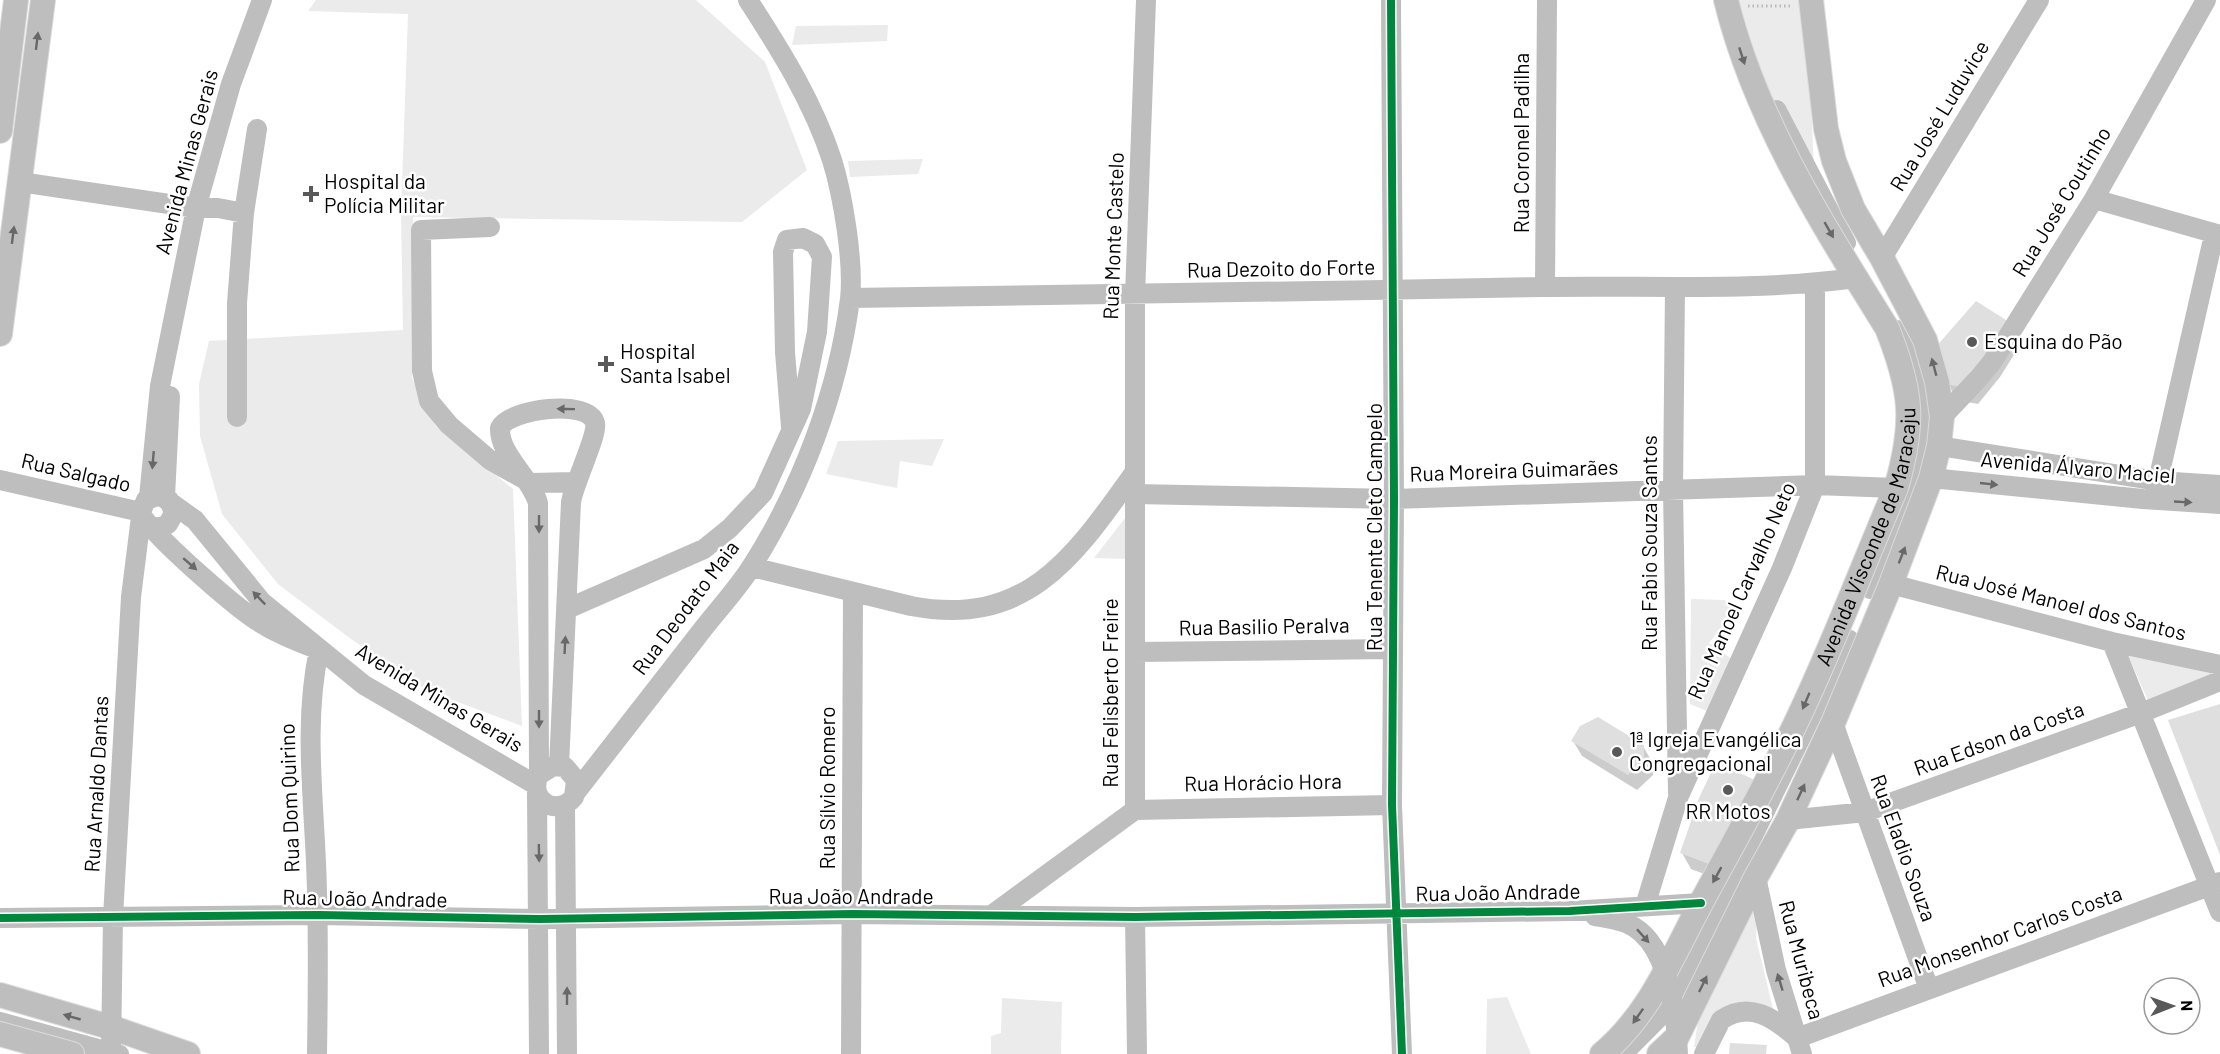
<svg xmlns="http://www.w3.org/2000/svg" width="2220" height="1054" font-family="Barlow,sans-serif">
  <rect width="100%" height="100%" fill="#fff"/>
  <path fill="#ebebeb" d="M316 0H696L765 62 807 170 742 222 413 217 412 378 436 426 513 489 522 726 428 691 351 639 278 584 222 514 200 436 199 384 209 341 403 330 401 215 408 14 308 11Z
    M1732 0H1806L1814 168 1782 107 1773 110Z
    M888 25 887 41 792 45 796 26Z
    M923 159 918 174 850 177 848 161Z
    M944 439 932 466 900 461 897 488 826 474 838 441Z
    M1129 513V559L1094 558Z
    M1691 599 1724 600 1736 608 1709 643 1732 659 1712 707 1707 711 1690 704Z
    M2126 651 2213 674 2150 705Z
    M1758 898 1756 938 1774 1013 1758 1007 1699 1047H1694L1699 1015Z
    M1507 997 1531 1054H1486L1487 999Z
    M1002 998 1062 1002 1061 1054H991V1036L1001 1033Z"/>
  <path fill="#0003" d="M2013 326 2022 342 2000 377 1978 404 1957 400 1948 384Z
    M1573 741 1643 746 1652 762 1653 775 1637 790 1582 756Z
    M1700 799 1723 881 1691 869 1682 853Z"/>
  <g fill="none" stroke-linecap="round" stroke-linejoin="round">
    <path stroke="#bebebe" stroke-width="18" d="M1777 109 1847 243
      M1870 590 1927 451 1925 401 1916 366 1897 329
      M0 1021 120 1054
      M1624 1054 1660 1018 1687 973 1850 639"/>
  </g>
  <path fill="#dfdfdf" d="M1976 301 2014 325 1969 389 1947 384 1934 349Z
    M2220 704V855L2168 720Z
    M1598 717 1644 745V759L1628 775 1571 741 1580 726Z
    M1716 762 1757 781 1714 866 1680 853 1699 798Z
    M1730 1043 1767 1045 1766 1054H1729Z"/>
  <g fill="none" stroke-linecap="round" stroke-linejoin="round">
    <defs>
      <g id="major">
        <path d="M0 131 16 0"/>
        <path d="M0 334 43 0"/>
        <path d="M0 995 113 1028 188 1054"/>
        <path d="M0 1034 72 1054"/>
        <path id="s1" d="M1602 1054C1650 1014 1672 957 1701 903 1735 840 1770 779 1800 714 1835 640 1864 563 1896 488 1915 422 1912 391 1887 328 1823 225 1755 119 1726 0"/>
        <path d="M1659 1054 1677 1037 1756 877 1788 820 1833 723 1891 584 1931 478 1939 446 1942 417 1937 382 1925 340 1882 258 1853 209 1834 161 1826 129 1811 0"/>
      </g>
    </defs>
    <use href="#major" stroke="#dbdbdb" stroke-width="26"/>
    <path stroke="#b9b9b9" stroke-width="3" stroke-dasharray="1.5 3" stroke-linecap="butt" d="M1748 6H1792"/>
    <path stroke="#bebebe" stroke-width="20" d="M1391 0 1394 499 1392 805 1402 1054
      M20 182 196 208H218L244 213 237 303V417
      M2094 199 2220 235
      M244 213 257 129
      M490 227 421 230 422 371 429 401 449 425 490 460 531 483 574 482
      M1882 258 2039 0
      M1545 287 1547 0
      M1675 287 1673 490 1678 793
      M850 298C1081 296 1312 291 1543 287 1647 285 1752 292 1856 278
      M1942 417 1978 379 1992 362 2094 199 2206 0
      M1939 446 2158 481 2220 485
      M1931 478 2143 499 2220 504
      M0 480 141 512
      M2158 481 2214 235
      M1135 494 1394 499 1815 485 1896 488
      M149 497 160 386 196 208 231 84 262 0
      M165 497 170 396
      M147 525 159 528 168 524 174 513 169 500
      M752 567 911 606C1027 628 1074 557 1134 473
      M1891 584 2112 642 2220 665
      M567 609 704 549 730 528 763 493 801 409 817 332 822 257 815 244 803 238 787 240 783 252 785 352 791 427
      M2112 642 2220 912
      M319 650C296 641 275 633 256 620 236 607 144 529 141 512L146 500 160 495 195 520 262 602 364 685 536 785
      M1136 652 1392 649
      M1833 723 1929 989
      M539 775 553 766 565 767 576 780 574 797C557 818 527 800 539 775L538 503C530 476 499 455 500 428 509 409 589 398 595 423 598 435 574 483 571 502L559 766
      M576 792C616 740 656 689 696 638 714 614 736 591 752 566 802 487 838 392 850 299 854 262 843 196 832 160 813 102 781 51 748 0
      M537 795 539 1054
      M565 805 567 1054
      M1135 810V295L1146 0
      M1135 810 1392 805
      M1788 820 1865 812 2141 713 2220 681
      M1756 877 1776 970 1802 1054
      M1645 906 1678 798 1782 568 1815 485V284
      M993 914 1135 810
      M1595 916C1608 918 1623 920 1634 927 1670 949 1676 1016 1678 1054
      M1135 917 1137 1054
      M0 918 319 915 540 919 852 914 1135 917 1570 911 1701 903
      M1797 1038 2220 882
      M111 1054 113 917 131 597 141 517
      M317 1054C318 990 319 927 316 863 313 792 304 719 319 650
      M851 1054 853 594
      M1704 1054 1721 1020C1750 1000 1775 1019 1797 1038"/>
    <use href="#major" stroke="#bebebe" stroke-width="24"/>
    <defs>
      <path id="cycleway" d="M1391 0 1394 499 1392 805 1402 1054
        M0 918 319 915 540 919 852 914 1135 917 1570 911 1701 903"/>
    </defs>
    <use href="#cycleway" stroke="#fff" stroke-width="11"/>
    <use href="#cycleway" stroke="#00873e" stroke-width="8"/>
  </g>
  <defs><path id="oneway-solid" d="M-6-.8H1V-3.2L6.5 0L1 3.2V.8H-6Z" transform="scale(1.5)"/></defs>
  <g fill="#686868">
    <use href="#oneway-solid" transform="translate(37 41) rotate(-83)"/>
    <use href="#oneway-solid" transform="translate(1742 56) rotate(72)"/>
    <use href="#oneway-solid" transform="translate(1829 230) rotate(60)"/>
    <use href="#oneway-solid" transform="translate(13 235) rotate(-83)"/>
    <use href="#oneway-solid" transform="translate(1934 367) rotate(-105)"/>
    <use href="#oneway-solid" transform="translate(566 409) rotate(-179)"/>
    <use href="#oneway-solid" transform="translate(153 460) rotate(95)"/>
    <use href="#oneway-solid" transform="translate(1989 484) rotate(6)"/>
    <use href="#oneway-solid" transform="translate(2183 502) rotate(3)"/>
    <use href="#oneway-solid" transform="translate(539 524) rotate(90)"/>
    <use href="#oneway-solid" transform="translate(1902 555) rotate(-69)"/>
    <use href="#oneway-solid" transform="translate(190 564) rotate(41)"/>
    <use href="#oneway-solid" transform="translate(259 598) rotate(-134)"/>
    <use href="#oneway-solid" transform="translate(565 645) rotate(-87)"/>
    <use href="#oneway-solid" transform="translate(1806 701) rotate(113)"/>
    <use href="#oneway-solid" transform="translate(539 719) rotate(90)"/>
    <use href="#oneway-solid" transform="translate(1801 792) rotate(-65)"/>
    <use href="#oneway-solid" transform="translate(539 853) rotate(89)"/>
    <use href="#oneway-solid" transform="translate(1717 875) rotate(119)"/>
    <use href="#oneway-solid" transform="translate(1643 936) rotate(48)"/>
    <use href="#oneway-solid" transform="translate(1780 982) rotate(-107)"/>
    <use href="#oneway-solid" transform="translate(1703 984) rotate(-64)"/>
    <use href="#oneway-solid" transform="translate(567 996) rotate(-90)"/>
    <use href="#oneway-solid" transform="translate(1638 1016) rotate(125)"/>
    <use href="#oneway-solid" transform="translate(72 1017) rotate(-164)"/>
  </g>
  <g fill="#595959" stroke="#fff" stroke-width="2">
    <path d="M308 185h6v6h6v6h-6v6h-6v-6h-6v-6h6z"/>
    <circle cx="1972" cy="342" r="6"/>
    <path d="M603 355h6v6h6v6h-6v6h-6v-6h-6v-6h6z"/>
    <circle cx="1617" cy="752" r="6"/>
    <circle cx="1728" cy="790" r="6"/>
  </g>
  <g text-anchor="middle" stroke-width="5" stroke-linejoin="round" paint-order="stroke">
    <g font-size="21" fill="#000" stroke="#fff">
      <text transform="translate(1940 116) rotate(-59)" y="7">Rua José Luduvice</text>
      <text transform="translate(1522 143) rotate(-90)" y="7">Rua Coronel Padilha</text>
      <text transform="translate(187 162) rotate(-75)" y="7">Avenida Minas Gerais</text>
      <text transform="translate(2062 202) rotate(-59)" y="7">Rua José Coutinho</text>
      <text transform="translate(1114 236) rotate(-88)" y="7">Rua Monte Castelo</text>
      <text transform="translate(1281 269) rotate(-1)" y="7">Rua Dezoito do Forte</text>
      <text transform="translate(2078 468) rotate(5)" y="7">Avenida Álvaro Maciel</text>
      <text transform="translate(1514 471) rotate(-2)" y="7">Rua Moreira Guimarães</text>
      <text transform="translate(76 473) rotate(13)" y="7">Rua Salgado</text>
      <text transform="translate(1375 527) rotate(-90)" y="7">Rua Tenente Cleto Campelo</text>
      <text dy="7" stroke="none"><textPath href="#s1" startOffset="586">Avenida Visconde de Maracaju</textPath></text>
      <text transform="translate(1650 543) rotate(-90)" y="7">Rua Fabio Souza Santos</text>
      <text transform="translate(1742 591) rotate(-66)" y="7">Rua Manoel Carvalho Neto</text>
      <text transform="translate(2061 603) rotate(14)" y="7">Rua José Manoel dos Santos</text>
      <text transform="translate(686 608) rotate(-53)" y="7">Rua Deodato Maia</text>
      <text transform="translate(1264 627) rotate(-1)" y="7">Rua Basilio Peralva</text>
      <text transform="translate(1111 693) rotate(-90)" y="7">Rua Felisberto Freire</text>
      <text transform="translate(439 698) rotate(31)" y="7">Avenida Minas Gerais</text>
      <text transform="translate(1999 739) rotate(-20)" y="7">Rua Edson da Costa</text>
      <text transform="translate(1263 783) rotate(-1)" y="7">Rua Horácio Hora</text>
      <text transform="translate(97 784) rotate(-87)" y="7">Rua Arnaldo Dantas</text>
      <text transform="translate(828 788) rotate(-90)" y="7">Rua Sílvio Romero</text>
      <text transform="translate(290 798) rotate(-92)" y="7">Rua Dom Quirino</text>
      <text transform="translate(1903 848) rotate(70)" y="7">Rua Eladio Souza</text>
      <text transform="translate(1498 893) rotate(-1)" y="7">Rua João Andrade</text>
      <text x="851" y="904">Rua João Andrade</text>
      <text transform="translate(365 899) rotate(1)" y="7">Rua João Andrade</text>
      <text transform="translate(2000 937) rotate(-20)" y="7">Rua Monsenhor Carlos Costa</text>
      <text transform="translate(1801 960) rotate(75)" y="7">Rua Muribeca</text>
    </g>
    <g font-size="21" fill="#000" stroke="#fff" text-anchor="start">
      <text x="324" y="189">Hospital da<tspan x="324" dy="24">Polícia Militar</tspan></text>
      <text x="1984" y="349">Esquina do Pão</text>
      <text x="620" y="359">Hospital<tspan x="620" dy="24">Santa Isabel</tspan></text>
      <text x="1629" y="747">1ª Igreja Evangélica<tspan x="1629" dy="24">Congregacional</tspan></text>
      <text x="1728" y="819" text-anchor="middle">RR Motos</text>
    </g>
  </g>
  <g transform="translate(2172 1006) rotate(89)"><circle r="28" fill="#ffffff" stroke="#999999" stroke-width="1.5"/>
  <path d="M0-4.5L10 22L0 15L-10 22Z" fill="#595959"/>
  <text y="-9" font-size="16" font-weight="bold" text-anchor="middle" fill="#000000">N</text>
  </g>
</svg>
